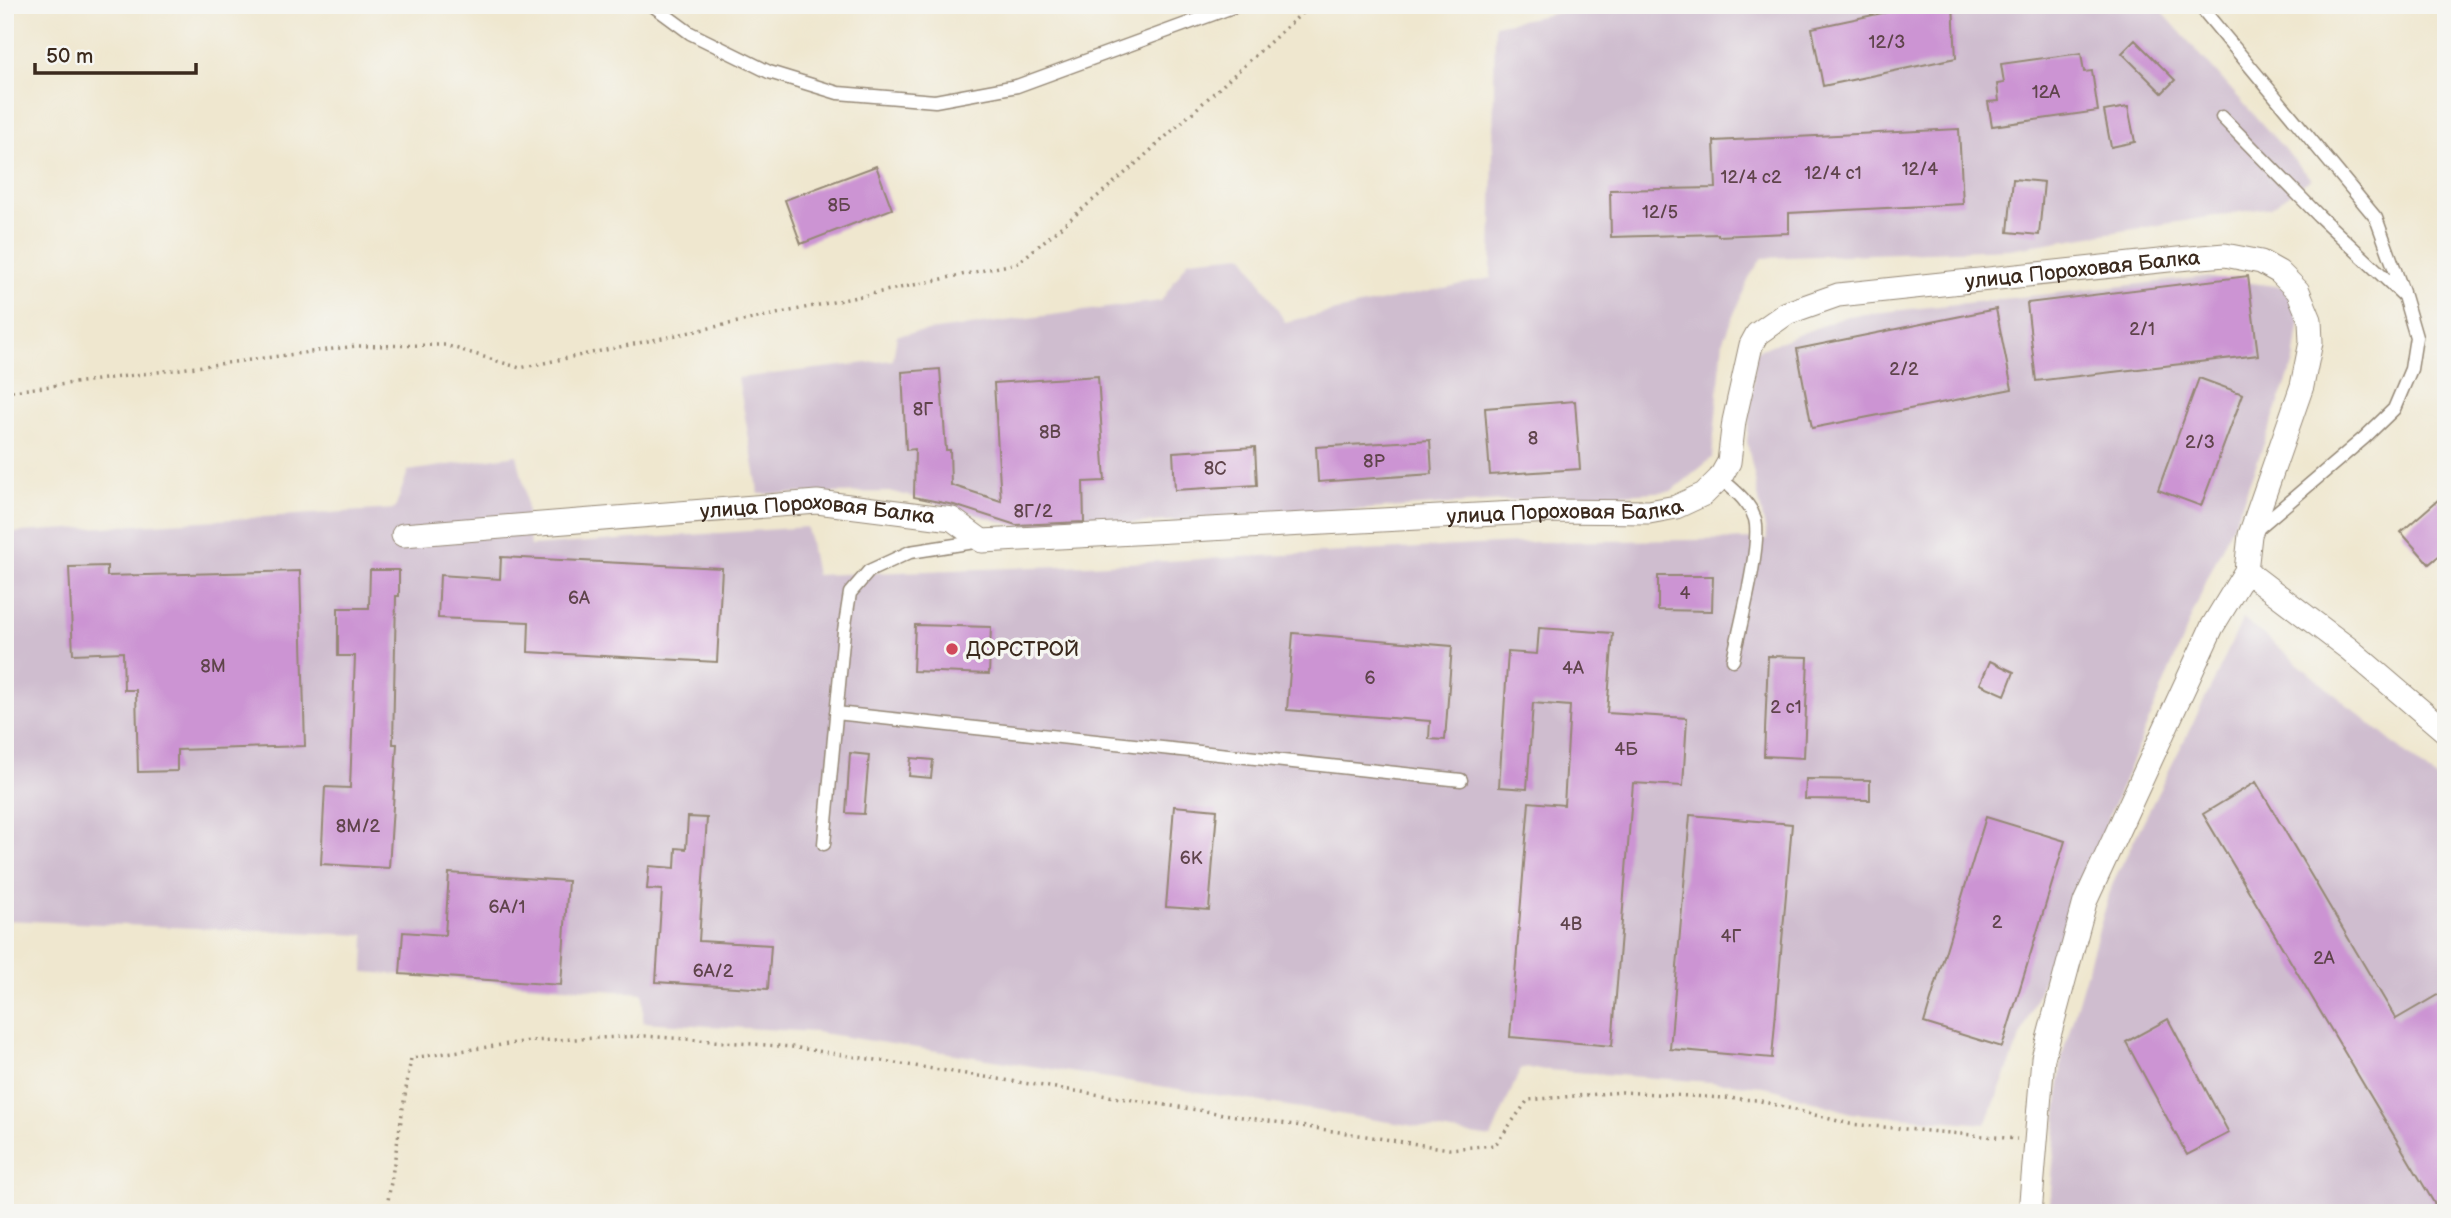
<svg xmlns="http://www.w3.org/2000/svg" width="2451" height="1218" font-family="'Balsamiq Sans',sans-serif">
  <rect width="100%" height="100%" fill="#f6f6f2"/>
  <filter id="ink" filterUnits="userSpaceOnUse"><feTurbulence type="fractalNoise" baseFrequency=".0143" numOctaves="2"/><feDisplacementMap in="SourceGraphic" scale="14" xChannelSelector="R" yChannelSelector="G"/><feConvolveMatrix kernelMatrix="1 2 1 2 8 2 1 2 1" color-interpolation-filters="sRGB"/></filter>
  <filter id="wash" filterUnits="userSpaceOnUse"><feTurbulence type="fractalNoise" baseFrequency=".00686" numOctaves="4" result="noise"/><feDisplacementMap in="SourceGraphic" scale="28" xChannelSelector="R" yChannelSelector="G"/><feGaussianBlur stdDeviation="1.57" result="paint"/><feColorMatrix in="noise" values="0 0 0 0 0 0 0 0 0 0 0 0 0 0 0 0 0 1.4 0 .05"/><feComposite in="paint" operator="in"/></filter>
  <g filter="url(#wash)">
    <rect width="100%" height="100%" fill="#efe7cf"/>
    <path fill="#cfbdcf" d="M1598 5H2156L2311 179 2271 207 2010 249 1762 258 1750 276 1723 340 1712 458 1672 491 1084 526 1020 527 894 492 759 494 738 378 893 360 897 335 1161 301 1189 260 1244 255 1285 322 1491 278 1495 25Z
      M2205 277 2283 287 2301 311 2294 362 2239 511 2209 575 2095 850 1986 1124 1851 1113 1764 1086 1521 1068 1491 1138 815 1032 643 1022V993L364 972 365 935 5 920V533L395 509 408 471 517 455 525 490 530 546 807 527 816 575 1089 565 1536 542 1767 539 1747 441 1756 351 1847 316Z
      M2243 618 2446 787V1213H2049L2062 1056 2113 882 2214 681Z"/>
    <g id="blocks">
      <path fill="#cc94d3" d="M1920 5H1953L1956 58 1823 86 1812 28Z
        M2135 40 2175 80 2162 93 2122 53Z
        M2081 53 2084 72 2092 71 2098 111 1992 126 1988 102 1999 101 1997 84 2004 83 2001 64Z
        M2128 107 2135 142 2111 147 2104 111Z
        M1959 129 1963 204 1789 213V233L1718 236V234L1611 237 1610 190 1716 188 1714 141Z
        M876 166 892 209 801 244 785 200Z
        M2013 179 2044 182 2039 235 2008 232Z
        M2248 276 2258 355 2036 381 2027 303Z
        M1996 309 2012 389 1812 428 1797 349Z
        M940 369 946 450H950L951 485 1001 501 994 383 1098 376 1105 481 1083 482 1084 522 1016 525 954 505 914 497 915 449 906 450 902 372Z
        M2199 378 2243 394 2201 506 2158 490Z
        M1575 401 1580 469 1490 475 1485 408Z
        M1430 440 1432 474 1318 482 1316 447Z
        M1255 447 1257 485 1175 490 1173 452Z
        M2446 493V550L2429 564 2401 532Z
        M501 557 722 568 717 662 528 652 529 622 438 618 440 575 500 579Z
        M107 566V576L300 571 305 746 177 750V771L138 772 136 690H124L123 652 73 654 69 567Z
        M370 570H399V596H396L393 744H397L389 868 321 864 325 787 350 788 355 656H338V608H369Z
        M1658 576H1713L1712 611 1658 610Z
        M915 625 991 627 989 674 913 671Z
        M1539 628 1613 633 1607 713 1687 718 1683 786 1633 783 1612 1046 1510 1037 1529 802 1564 805 1570 706 1533 703 1527 789 1499 787 1508 652 1537 654Z
        M1293 633 1452 646 1445 740 1429 739 1430 721 1287 710Z
        M1768 656 1808 657 1804 758 1764 756Z
        M1990 661 2014 672 2005 695 1980 684Z
        M850 753 869 755 864 814 846 813Z
        M911 758 933 760 931 778 909 776Z
        M1806 779 1870 780V800L1805 799Z
        M2256 782 2396 1019 2446 990V1213H2440L2203 814Z
        M1174 806 1217 810 1209 910 1166 907Z
        M1690 815 1792 824 1772 1058 1670 1049Z
        M688 817 707 818 699 941 771 945 768 989 656 982 662 890 647 889 649 866 675 868 676 848 686 849Z
        M1986 817 2065 841 2002 1047 1924 1023Z
        M449 873 568 881 561 985 400 974 403 932 445 935Z
        M2168 1019 2229 1133 2187 1155 2126 1042Z"/>
    </g>
  </g>
  <g filter="url(#ink)">
    <use href="#blocks" fill-opacity="0" stroke="#958876" stroke-width="2"/>
    <g fill="none" stroke-linecap="round" stroke-linejoin="round">
      <defs>
        <path id="service" d="M652 5 690 33 769 72 838 93 935 101 1017 86 1238 5
          M2199 5 2376 218 2403 292
          M2222 117 2319 216 2404 296 2416 337 2411 369 2394 409 2364 438 2256 530
          M1720 478C1734 490 1749 501 1755 519 1762 544 1739 630 1733 660
          M836 713 1461 780
          M824 844 844 631 850 593 869 571 910 552 981 541"/>
        <g id="minor">
          <path id="s1" d="M403 535 817 502 952 519 982 541 1552 511 1649 512 1676 507 1704 494 1720 478 1729 462 1734 421 1751 345 1757 334 1787 313 1838 295 2178 259 2225 255 2261 262 2279 272 2298 291 2310 320 2311 342 2302 386 2250 535 2246 571 2212 627 2085 902 2043 1058 2030 1213"/>
          <path d="M2246 571 2349 649 2446 732"/>
        </g>
      </defs>
      <use href="#service" stroke="#958876" stroke-width="15"/>
      <use href="#minor" stroke="#958876" stroke-width="25"/>
      <path stroke="#958876" stroke-width="3.5" stroke-dasharray="2 5" stroke-linecap="butt" d="M5 392 356 346 445 345 520 368 1018 263 1130 169 1311 5
        M386 1213 411 1058 529 1041 645 1036 792 1047 1449 1149 1495 1145 1528 1100 1622 1092 1757 1100 1850 1124 2017 1139"/>
      <use href="#service" stroke="#fff" stroke-width="12"/>
      <use href="#minor" stroke="#fff" stroke-width="23"/>
    </g>
  </g>
  <circle fill="#d1495b" stroke="#f6f6f2" stroke-width="2.5" cx="952" cy="649" r="7"/>
  <g text-anchor="middle" stroke-width="7" stroke-linejoin="round" paint-order="stroke">
    <g font-size="18" fill="#5f444b">
      <text x="1887" y="48">12/3</text>
      <text x="2046" y="98">12А</text>
      <text x="1920" y="175">12/4</text>
      <text x="1833" y="179">12/4 с1</text>
      <text x="1751" y="183">12/4 с2</text>
      <text x="839" y="211">8Б</text>
      <text x="1660" y="218">12/5</text>
      <text x="2142" y="335">2/1</text>
      <text x="1904" y="375">2/2</text>
      <text x="923" y="415">8Г</text>
      <text x="1050" y="438">8В</text>
      <text x="1533" y="444">8</text>
      <text x="2200" y="448">2/3</text>
      <text x="1374" y="467">8Р</text>
      <text x="1215" y="474">8С</text>
      <text x="1033" y="517">8Г/2</text>
      <text x="1685" y="599">4</text>
      <text x="579" y="604">6А</text>
      <text x="213" y="672">8М</text>
      <text x="1573" y="674">4А</text>
      <text x="1370" y="684">6</text>
      <text x="1786" y="713">2 с1</text>
      <text x="1626" y="755">4Б</text>
      <text x="358" y="832">8М/2</text>
      <text x="1191" y="864">6К</text>
      <text x="507" y="913">6А/1</text>
      <text x="1997" y="928">2</text>
      <text x="1571" y="930">4В</text>
      <text x="1731" y="942">4Г</text>
      <text x="2324" y="964">2А</text>
      <text x="713" y="977">6А/2</text>
    </g>
    <g font-size="21" fill="#3b2a1e" stroke="#f6f6f2">
      <text dy="7" stroke="none"><textPath href="#s1" startOffset="1824">улица Пороховая Балка</textPath></text>
      <text dy="7" stroke="none"><textPath href="#s1" startOffset="1172">улица Пороховая Балка</textPath></text>
      <text dy="7" stroke="none"><textPath href="#s1" startOffset="416">улица Пороховая Балка</textPath></text>
    </g>
    <g font-size="21" fill="#3b2a1e" stroke="#f6f6f2" text-anchor="start">
      <text x="966" y="656">ДОРСТРОЙ</text>
    </g>
  </g>
  <rect width="2451" height="1218" fill="none" stroke="#f6f6f2" stroke-width="28"/>
  <path d="M35 63v10h161v-10" fill="none" stroke="#3b2a1e" stroke-width="3.5"/>
  <text x="46" y="63" font-size="21" fill="#3b2a1e" stroke="#f6f6f2" stroke-width="5" paint-order="stroke">50 m</text>
</svg>
